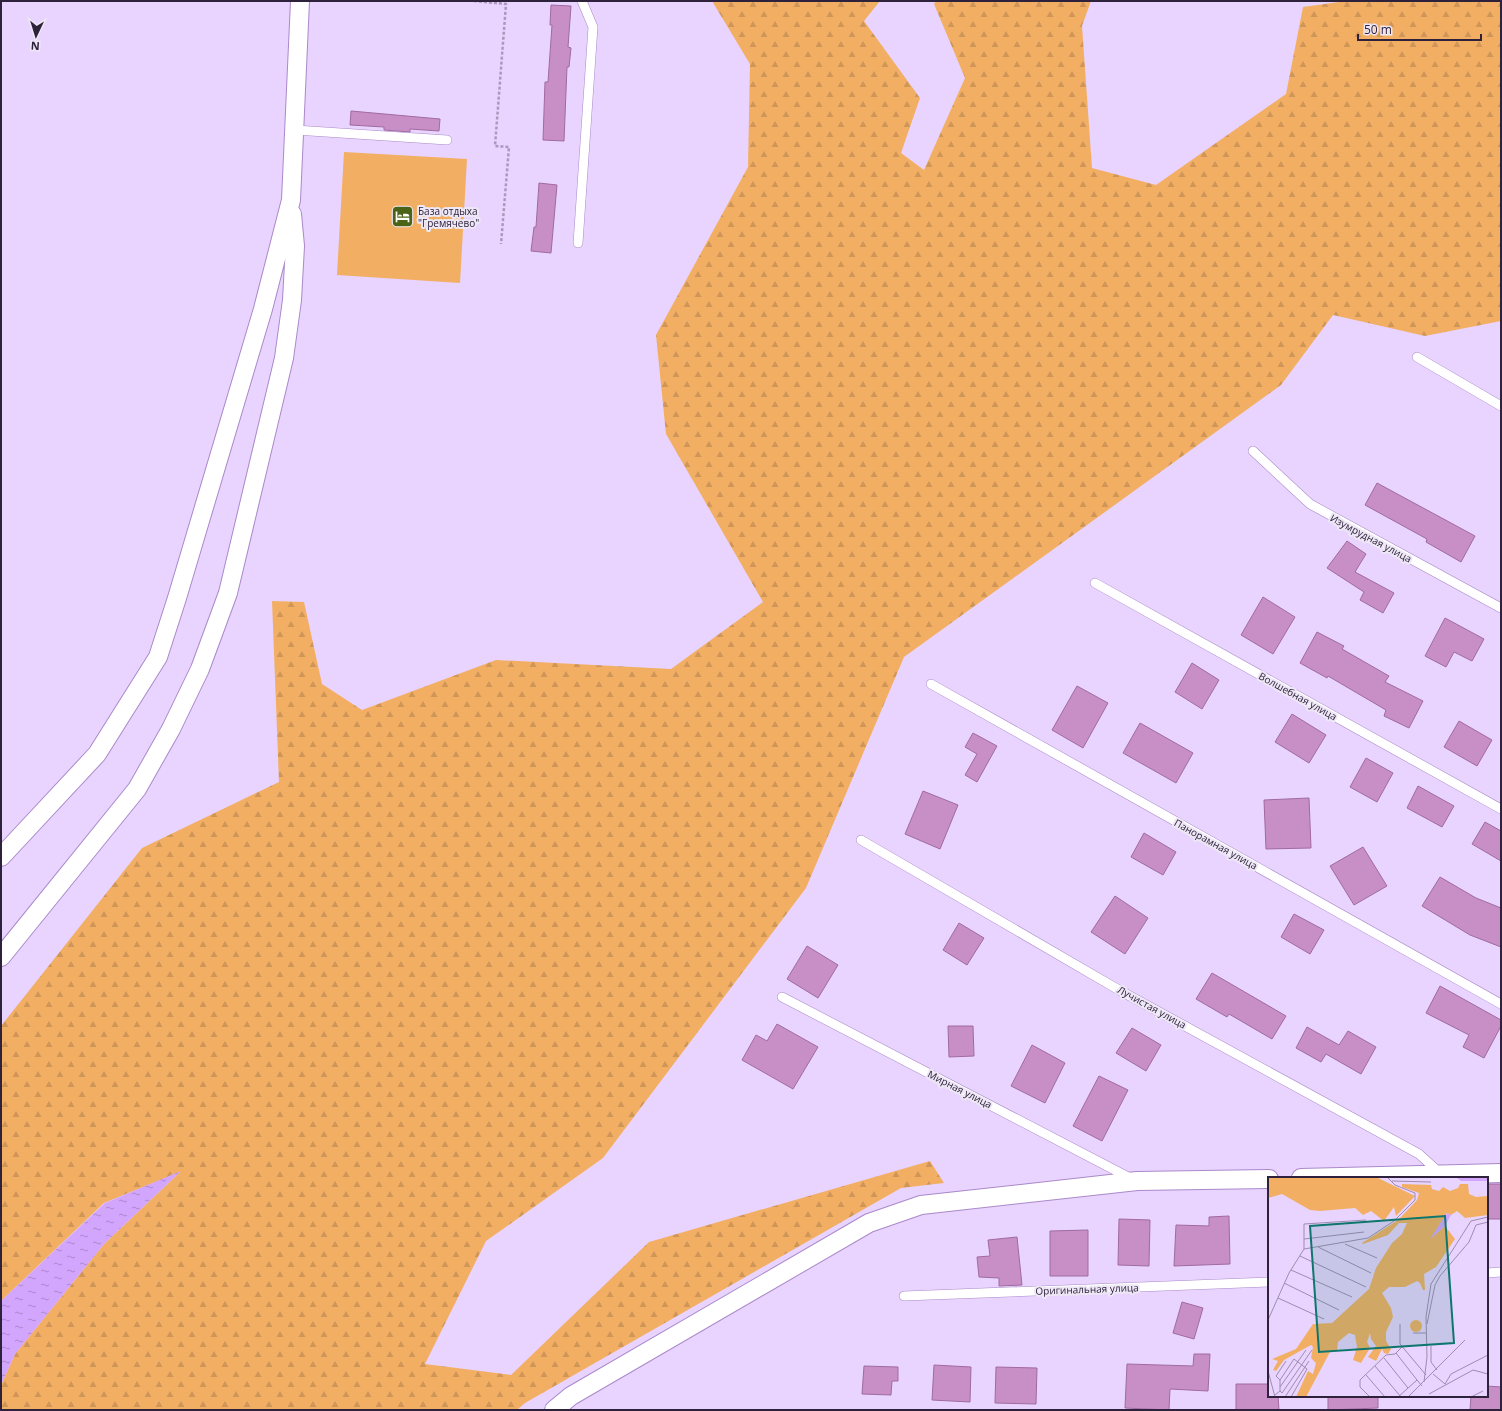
<svg xmlns="http://www.w3.org/2000/svg" width="1502" height="1411" font-family="'Open Sans',sans-serif">
  <defs>
    <pattern id="forest-firs" width="22" height="20" patternUnits="userSpaceOnUse"><rect width="22" height="20" fill="#f2af64"/><path d="M5 1l3.5 6h-7zM16 11l3.5 6h-7z" fill="#d09658"/></pattern>
    <pattern id="water-ripples" width="26" height="14" patternUnits="userSpaceOnUse"><rect width="26" height="14" fill="#d3a6fe"/><path d="M2 4q2-2 4 0t4 0M15 11q2-2 4 0t4 0" fill="none" stroke="#ac87cf"/></pattern>
  </defs>
  <rect width="100%" height="100%" fill="#e8d4fe"/>
  <path fill="url(#forest-firs)" d="M712 1H880L864 21 920 98 901 153 924 170 965 78 934 4 936 1H1091L1082 26 1092 168 1156 185 1286 94 1303 7 1346 1H1501V321L1425 336 1333 315 1281 385 904 657 806 888 603 1158 486 1241 425 1364 511 1375 649 1242 930 1161 944 1183 901 1188 525 1403 517 1410H1V1385L15 1354 104 1244 180 1172 104 1203 1 1301V1026L142 848 279 782 272 601 304 602 322 684 362 710 496 660 671 669 763 602 666 434 656 335 748 167 750 64Z"/>
  <path fill="#f2af64" d="M344 152 467 159 460 283 337 275Z"/>
  <path fill="url(#water-ripples)" d="M181 1171 104 1244 15 1354 1 1385V1301L105 1203Z"/>
  <path fill="#c78fc6" stroke="#a06aa0" d="M551 5 571 6 568 47 571 48 569 67H567L564 141 543 140 545 82H548L552 25H550Z
    M351 111 440 119 439 131 410 129V132L384 130V127L350 125Z
    M539 183 557 185 551 253 531 251 534 227H536Z
    M1377 483 1475 536 1461 562 1426 542 1427 539 1365 505Z
    M1347 541 1366 554 1355 572 1394 593 1383 613 1360 600 1364 592 1327 568Z
    M1263 597 1295 617 1273 654 1241 635Z
    M1445 618 1484 639 1472 661 1454 652 1446 667 1425 656Z
    M1317 632 1344 646 1342 649 1389 676 1385 682 1423 701 1409 728 1384 716 1386 710 1328 676 1327 678 1300 663Z
    M1192 663 1219 680 1202 709 1175 692Z
    M1077 686 1108 703 1083 748 1052 730Z
    M1292 714 1326 735 1309 763 1275 742Z
    M1459 721 1492 740 1477 766 1444 747Z
    M1140 723 1193 753 1176 783 1123 753Z
    M973 733 997 746 977 782 965 775 977 754 965 747Z
    M1366 758 1393 773 1377 802 1350 787Z
    M1418 786 1454 806 1442 827 1407 808Z
    M923 791 958 805 940 849 905 834Z
    M1309 798 1311 848 1266 849 1264 800Z
    M1485 822 1501 831V861L1472 844Z
    M1144 833 1176 852 1163 875 1131 857Z
    M1363 847 1387 886 1354 905 1330 866Z
    M1440 877 1476 898 1501 908V947L1470 935 1422 906Z
    M1115 896 1148 918 1125 954 1091 932Z
    M1294 914 1324 930 1310 954 1281 937Z
    M959 923 984 938 967 965 943 950Z
    M807 946 838 965 818 998 787 979Z
    M1212 973 1286 1016 1272 1039 1229 1014 1227 1017 1196 999Z
    M1440 986 1501 1020V1026L1484 1058 1463 1047 1469 1035 1426 1013Z
    M777 1024 818 1047 793 1089 742 1060 756 1035 767 1041Z
    M948 1026H973L974 1056 949 1057Z
    M1307 1027 1339 1045 1348 1031 1376 1047 1361 1074 1326 1054 1321 1062 1296 1048Z
    M1132 1028 1161 1045 1146 1071 1116 1053Z
    M1032 1045 1065 1063 1045 1103 1011 1086Z
    M1099 1076 1128 1090 1102 1141 1073 1126Z
    M1487 1184H1501V1219H1487Z
    M1229 1216 1230 1264 1174 1266 1176 1225 1209 1226V1217Z
    M1119 1219 1150 1220 1149 1266 1118 1265Z
    M1088 1230V1276H1050V1231Z
    M1017 1237 1022 1285 999 1286V1278L979 1277 977 1257 990 1256 988 1240Z
    M1182 1302 1203 1308 1194 1339 1173 1333Z
    M1194 1354H1210L1208 1391 1170 1389 1169 1410 1125 1408 1127 1364 1193 1366Z
    M934 1365 971 1367 970 1402 932 1400Z
    M864 1366 898 1367V1381H892L891 1395 862 1394Z
    M996 1367 1037 1368 1036 1404 995 1403Z
    M1236 1384H1269V1396H1278L1279 1410H1236Z
    M1487 1386 1501 1387V1410H1470L1471 1396H1487Z
    M1328 1396H1378V1408L1328 1410Z"/>
  <g fill="none" stroke-linecap="round" stroke-linejoin="round">
    <defs>
      <path id="service" d="M295 130 447 140
        M578 243 593 27 582 1
        M1417 357 1501 406
        M1253 451 1310 504 1501 608
        M1095 583 1501 809
        M931 684 1501 1004
        M861 840 1119 990 1419 1154 1441 1174
        M782 997 1132 1179
        M1487 1273 1501 1272
        M904 1296 1269 1282"/>
      <path id="minor" d="M1 857 97 754 158 657 177 598 263 309 291 200 300 1
        M1 957 137 789 171 729 200 669 228 593 284 358 292 300 295 246 292 214
        M1301 1178 1501 1173
        M554 1410 571 1396 869 1223 921 1205 1137 1181 1269 1179"/>
    </defs>
    <use href="#service" stroke="#aa89ca" stroke-width="10"/>
    <use href="#minor" stroke="#aa89ca" stroke-width="20"/>
    <path stroke="#aa99bd" stroke-width="2.5" stroke-dasharray="3 2" stroke-linecap="butt" d="M474 1 506 4 495 146 509 147 501 244"/>
    <use href="#service" stroke="#fff" stroke-width="9"/>
    <use href="#minor" stroke="#fff" stroke-width="18"/>
  </g>
  <defs>
    <symbol id="hotel-square" viewBox="-11 -11 22 22"><rect x="-9" y="-9" width="18" height="18" rx="4" fill="#496416" stroke="#eee8f6"/><path d="M-6-4.5h1.5V1H6V5H4.5V3h-9V5H-6ZM-4 0a1.8 1.8 0 1 1 3.6 0ZM.5 0V-2.5h3Q6-2.5 6 0Z" fill="#fff"/></symbol>
  </defs>
  <g fill-rule="evenodd">
    <use href="#hotel-square" x="390" y="204" width="25" height="25"/>
  </g>
  <g text-anchor="middle" stroke-width="4" stroke-linejoin="round" paint-order="stroke">
    <g font-size="10" fill="#2e213b" stroke="#eee8f6" text-anchor="start">
      <text x="418" y="215">База отдыха<tspan x="418" dy="12">"Гремячево"</tspan></text>
    </g>
    <g font-size="10" fill="#2e213b" stroke="#eee8f6">
      <text transform="translate(1371 538) rotate(28)" y="4">Изумрудная улица</text>
      <text transform="translate(1298 696) rotate(29)" y="4">Волшебная улица</text>
      <text transform="translate(1216 844) rotate(29)" y="4">Панорамная улица</text>
      <text transform="translate(1152 1007) rotate(29)" y="4">Лучистая улица</text>
      <text transform="translate(960 1089) rotate(27)" y="4">Мирная улица</text>
      <text transform="translate(1087 1289) rotate(-2)" y="4">Оригинальная улица</text>
    </g>
  </g>
  <g transform="translate(1268 1177)">
    <rect width="220" height="220" fill="#e8d4fe"/>
    <path d="M0 0H108L147 19 128 39 126 30 116 44 103 34 95 38 87 31 52 34 42 33 14 17 0 21ZM134 7 163 8 164 12 171 14 175 10 182 14 190 11 192 7H200L201 17 208 20 220 19V38L197 41 189 34 183 38 179 36 163 61 177 49 187 62 168 90 156 97 157 113H155L152 106 149 104 137 110H121L114 116 123 131 125 140 118 155V164L123 172 120 177 116 176 114 172 108 184 100 180 108 169 103 162 102 156 99 165 102 171 93 186 85 183 89 170 87 158 81 156 70 165 69 173 62 175 38 220H28L40 194 45 197 48 186 43 181 45 170 43 168 16 183 8 194 5 193 10 184 4 182 28 172 45 147 64 146 101 112 108 91 124 66 134 57 139 46H131L120 58 95 67 94 66 130 43 149 23 151 16 134 10Z" fill="#f2af64"/>
    <path d="M142 149a6 6 0 1 1 12 0a6 6 0 1 1-12 0Z" fill="#f2af64"/>
    <path d="M188 0H220V4H193ZM179 36 183 38 177 49 162 62Z" fill="#d3a6fe"/>
    <path fill="none" stroke="#9e8cb0" stroke-width="1" d="M124 4 163 5M36 62 96 55M77 67 109 81M50 70 103 96M36 72V47L98 43M32 79 98 110M23 93 84 120M16 106 71 133M10 121 56 142M0 143 21 96 36 72 100 61 126 44 147 23V16L127 8 119 0M132 147V167L158 198M159 147 167 108 172 99 201 65 208 48 220 45M145 156H158M163 169V185L169 193M128 176 149 203M116 181 140 211M107 189 133 220M0 194 7 220M165 197 177 207 183 197 220 178M98 198 117 220M12 203 8 199 18 184M156 205 159 180 158 140 163 107 203 44 220 40M12 210 38 173M12 214V203L26 182 39 192 23 220M161 217 205 193 220 197M7 218 12 214 14 216 44 173M17 220 41 184M102 220 92 210V203L118 178 127 177 134 170M130 220 149 203 154 209M140 220 197 163M203 220 215 214"/>
    <path fill="#0f766e" fill-opacity="0.15" stroke="#0f766e" stroke-width="2" d="M177 39 186 166 51 175 42 49Z"/>
    <rect width="220" height="220" fill="none" stroke="#2e213b" stroke-width="2"/>
  </g>
  <rect width="1502" height="1411" fill="none" stroke="#2e213b" stroke-width="4"/>
  <g transform="translate(36 36) rotate(184)" stroke="#eee8f6" stroke-width="3" paint-order="stroke">
  <path d="M0-3L7 15L0 10L-7 15Z" fill="#2e213b"/>
  <text y="-6" font-size="11" font-weight="bold" text-anchor="middle" fill="#2e213b">N</text>
  </g>
  <path d="M1358 34v6h123v-6" fill="none" stroke="#2e213b" stroke-width="2"/>
  <text x="1364" y="34" font-size="12" fill="#2e213b" stroke="#eee8f6" stroke-width="3" paint-order="stroke">50 m</text>
</svg>
